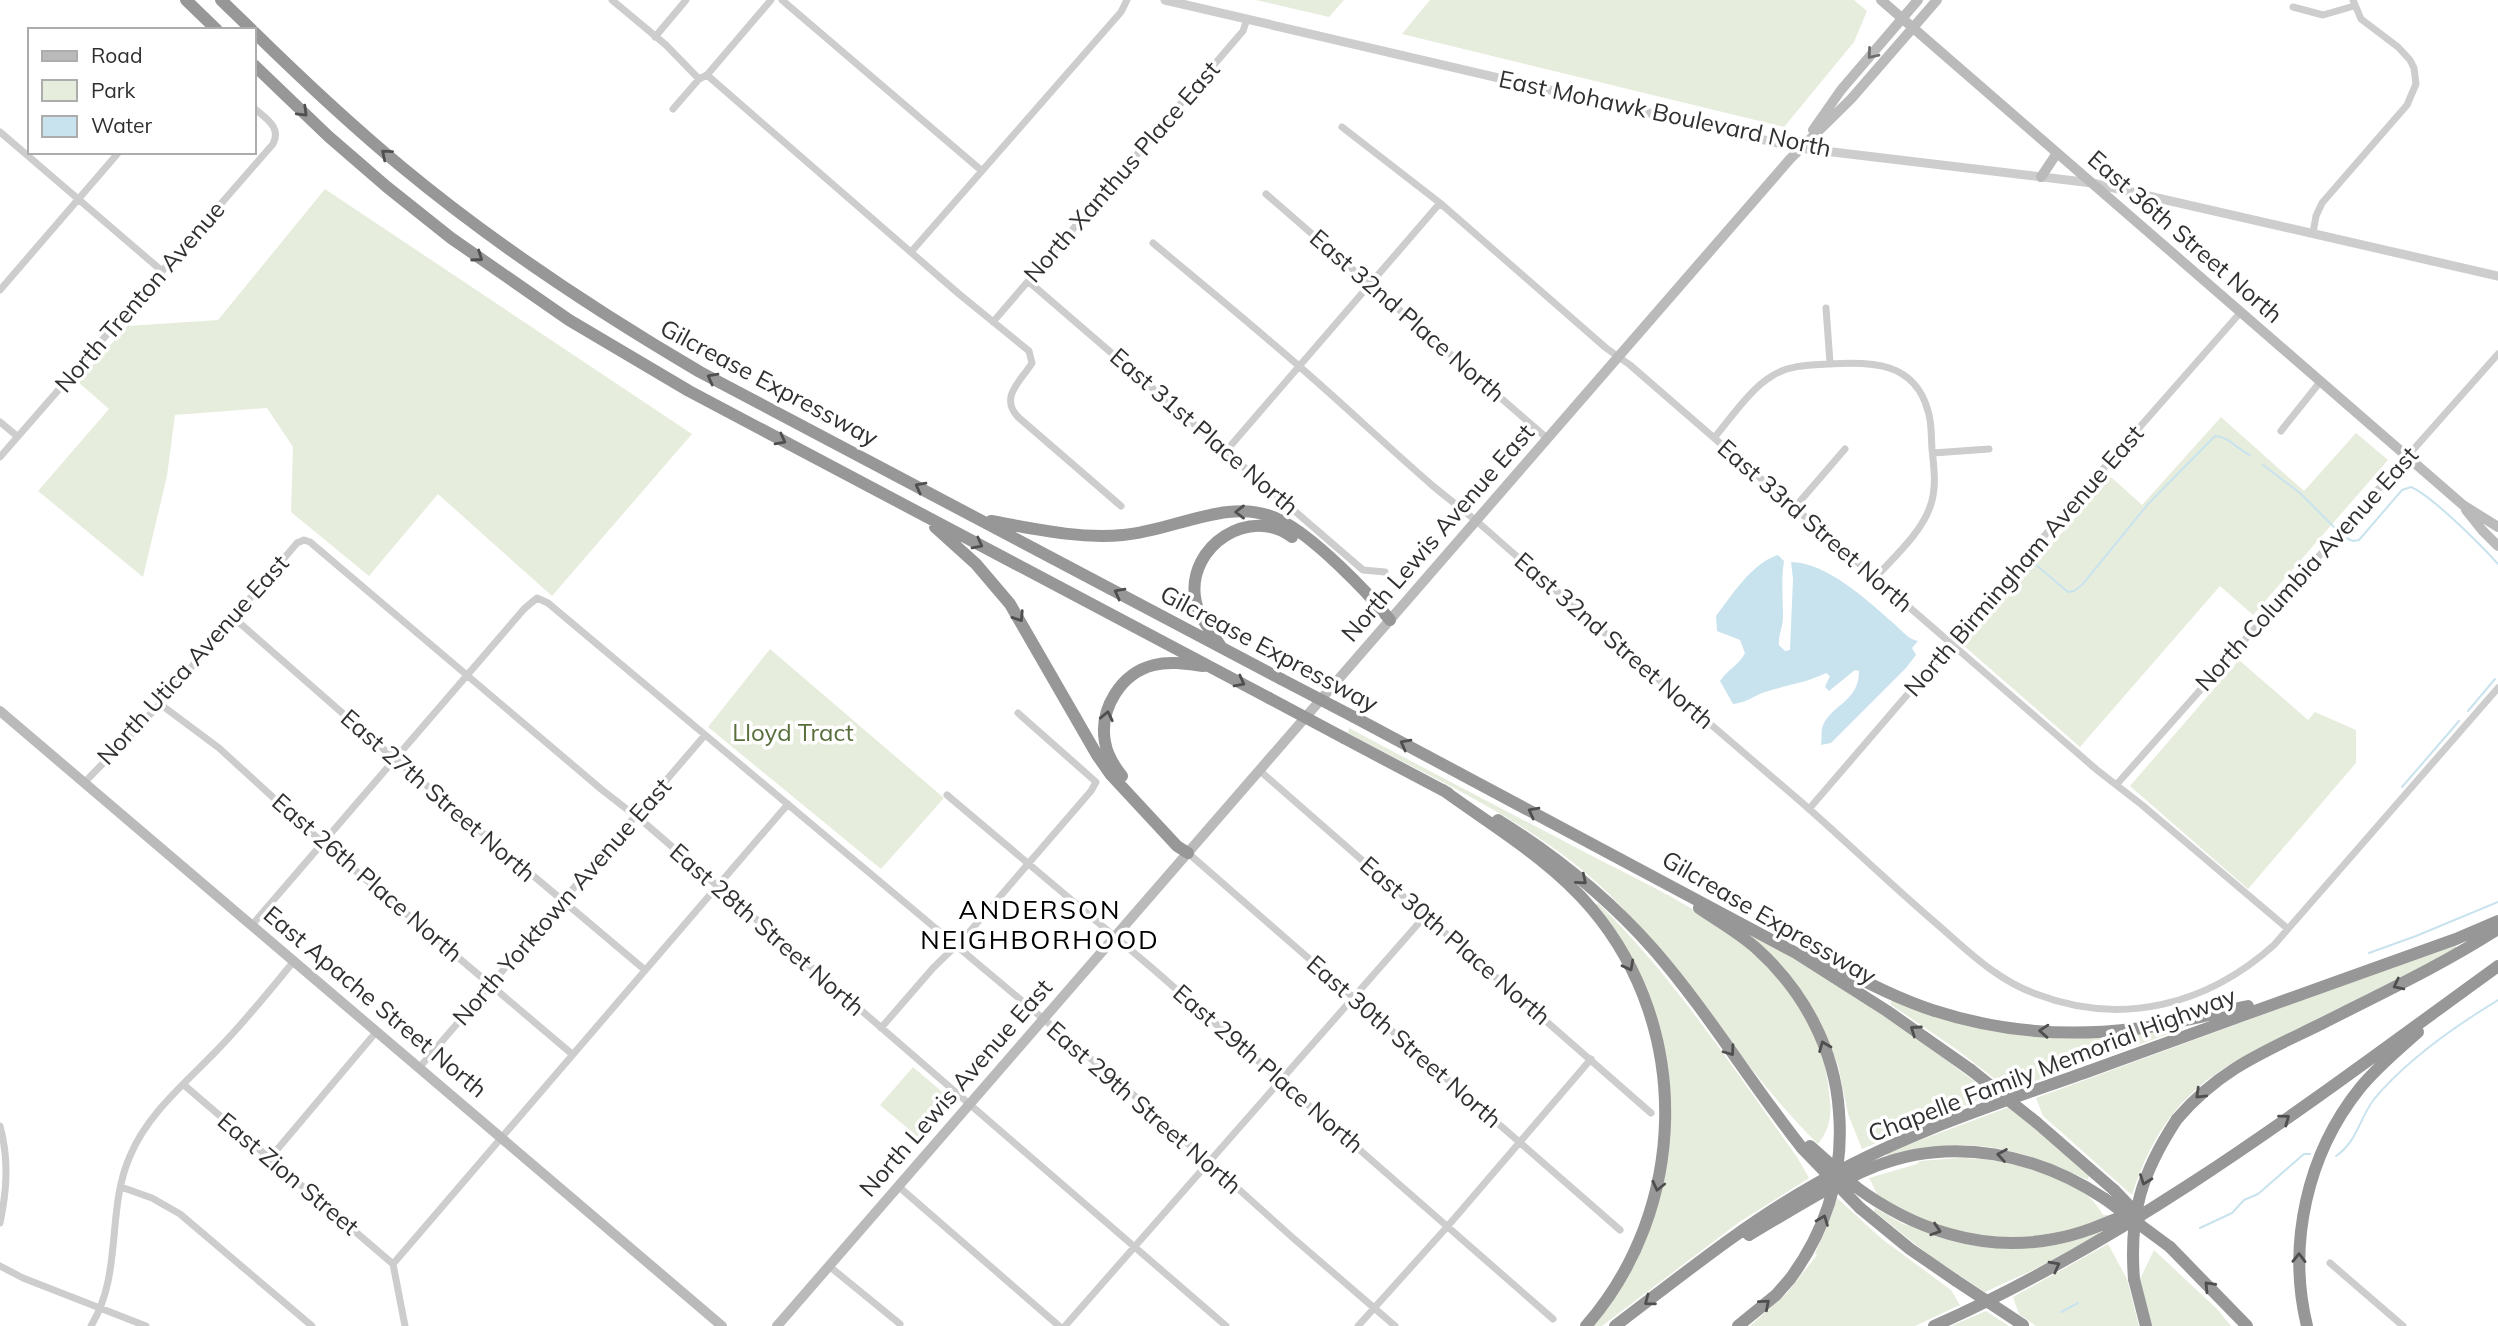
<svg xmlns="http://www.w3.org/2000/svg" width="2498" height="1326" font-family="Mulish,sans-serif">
  <rect width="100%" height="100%" fill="#fff"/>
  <path fill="#e7eddd" d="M1256 0H1344L1329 17Z
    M1430 0H1854L1867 11 1854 42 1784 127 1402 34Z
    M325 189 692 434 552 596 438 494 369 576 291 512 293 447 267 408 175 415 167 476 143 577 38 491 109 409 78 382 127 326 218 320Z
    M2221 417 2304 491 2356 433 2388 460 2253 615 2220 586 2080 747 1963 645 2111 477 2142 505Z
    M770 649 944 798 881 869 708 727Z
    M2239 660 2308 720 2315 712 2356 730V763L2248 889 2130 786Z
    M1349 728C1431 772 1512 814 1594 857 1645 883 1717 917 1758 956 1794 989 1822 1035 1828 1084 1831 1109 1834 1123 1818 1144 1741 1068 1686 972 1610 895 1539 824 1435 780 1348 733Z
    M1598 903C1675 978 1734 1070 1797 1157L1809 1178 1738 1223 1602 1326H1591L1637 1258 1653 1220 1663 1186 1669 1144 1670 1110 1661 1039 1595 906Z
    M1750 933 1837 983 1907 1031 1978 1084 1983 1098 1862 1149 1848 1114 1838 1065 1819 1020 1748 936Z
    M2455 944 2457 950 2232 1063C2177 1097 2152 1134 2132 1195L2043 1116 2036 1098Z
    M1893 999 2017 1033 2183 1024V1029L2009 1090 1956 1049 1890 1004Z
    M913 1067 954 1102 949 1107 942 1109 918 1137 880 1105Z
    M2009 1107 2089 1176 2088 1180C2047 1161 2004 1144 1957 1145 1934 1145 1910 1153 1888 1158L1886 1153Z
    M1957 1158C1999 1157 2083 1173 2103 1215H2113C2086 1224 2057 1236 2029 1238 1984 1241 1916 1226 1880 1197 1875 1193 1873 1184 1869 1178L1917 1164 1920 1161Z
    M1837 1198 1882 1239 1951 1290 1960 1305 1915 1326H1750L1787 1293 1817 1255 1815 1253 1829 1222Z
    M1875 1208 1903 1224 1978 1245 2099 1230 2100 1234 2033 1270 1985 1292 1930 1256 1874 1211Z
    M2108 1244 2127 1279 2139 1326H2036L2019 1314 2013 1297Z
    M2154 1250 2217 1309 2231 1326H2151L2140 1279Z
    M1986 1311 2009 1326H1951Z"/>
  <path fill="#c9e3ee" d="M1778 555 1784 561C1781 580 1783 598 1783 617 1783 627 1778 636 1779 645L1785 651 1790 650 1793 579 1791 562C1826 562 1867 600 1892 622 1901 629 1907 639 1918 641L1912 648 1916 655 1906 668 1831 743 1821 745C1822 739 1821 733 1822 728 1829 705 1859 703 1859 671L1855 670 1829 691 1825 687 1830 676 1826 673C1806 683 1786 685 1765 692 1753 696 1746 703 1733 704L1720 681C1727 670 1739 665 1745 653L1740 640 1717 631 1716 616C1732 595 1752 563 1778 555Z"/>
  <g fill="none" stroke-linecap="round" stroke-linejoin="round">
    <path stroke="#c9e3ee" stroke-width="2" d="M2263 465 2300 493 2334 527
      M2346 538 2353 541 2359 540 2402 490 2411 487C2432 496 2481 545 2498 564
      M1963 640 2019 574 2031 564H2035L2068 592 2074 591 2082 585 2148 504 2215 436C2228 436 2238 450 2250 455
      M2468 711 2495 679
      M2402 787 2459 721
      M2369 953 2416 936 2498 902
      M2336 1156C2358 1141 2359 1118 2375 1098 2406 1061 2457 1025 2498 1000
      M2200 1228 2232 1213 2244 1200 2258 1194 2304 1154H2310
      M2061 1312 2078 1303"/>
    <path stroke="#cdcdcd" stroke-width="7" d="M612 0 666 45 699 79
      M782 0 982 171
      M2293 7 2323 15 2354 6
      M655 37 686 0
      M707 75 959 294 1029 351 1032 363C1021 381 999 397 1018 417L1121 506
      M673 109 699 79 707 75 771 0
      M1342 127 1440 203 1606 348 1630 365 2097 770 2142 805 2287 928
      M0 132 162 271
      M1266 194 1548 439
      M2313 233 2316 216 2322 203 2407 105 2416 84 2414 68 2410 60 2398 47 2361 19 2353 0
      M1153 243C1202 284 1252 325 1300 367 1345 406 1388 447 1433 486 1451 501 1470 515 1488 531 1591 622 1696 712 1800 801 1847 842 1891 885 1938 925 1969 952 1997 980 2036 994 2122 1027 2207 1005 2274 945L2498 688
      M911 252 1121 12 1127 0
      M1028 281 1363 570 1385 572
      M0 290 119 152
      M1826 308 1830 363
      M993 322 1243 31 1247 19
      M0 422 17 436
      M2281 431 2320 382
      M1714 438C1730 419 1751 388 1772 376 1789 365 1809 365 1829 364 1871 361 1915 362 1928 411 1932 423 1931 436 1932 449 1934 468 1937 488 1930 507 1921 533 1894 557 1875 578
      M1226 451 1440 203
      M1933 453 1989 449
      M0 457 273 144C282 127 265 118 254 108
      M1795 507 1845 449
      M234 618 388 753 645 970
      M160 704 219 748 323 843 572 1054
      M1259 770 1651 1113
      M84 783 160 704 297 543 304 540 310 542 601 789 647 825 1226 1326
      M2117 784 2498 354
      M947 795 1152 968 1553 1319
      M1809 809 2030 552 2240 313
      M1188 853 1620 1230
      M252 925 524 609 537 598 548 603 1127 1089 1293 1238 1395 1326
      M881 1028 933 968 965 937 1091 791 1096 782 1018 713
      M419 1068 705 735
      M184 1085 393 1264
      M0 1126C9 1159 7 1190 0 1223
      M270 1158 377 1031
      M898 1186 1059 1326
      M121 1187 152 1198 180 1214 312 1326
      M2330 1263 2403 1326
      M0 1266 23 1278 146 1326
      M829 1266 900 1324
      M91 1326C123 1274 106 1210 130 1156 148 1112 189 1080 221 1046 247 1019 270 990 294 961
      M405 1326 393 1264 788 804
      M1065 1326 1425 916
      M1358 1326 1447 1227 1591 1059"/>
    <path stroke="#cdcdcd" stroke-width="9" d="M1165 0 1799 148 2092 183 2498 276"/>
    <path stroke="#bababa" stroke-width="10" d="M1881 0 2463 505 2498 527
      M1813 130 1841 90 1918 0
      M2041 177 2057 153
      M2466 510 2482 530 2498 546
      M0 711 722 1326
      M777 1326 1790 159 1851 99 1937 0"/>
    <path stroke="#979797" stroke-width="12" d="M186 0 217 30
      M221 0 252 30
      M254 32C302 79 351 125 403 168 496 245 596 311 700 372L1281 679
      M254 65 328 136 387 187 451 238 569 320 689 391 1269 698
      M991 521C1035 529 1078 539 1123 535 1159 532 1192 516 1228 512 1245 510 1264 512 1280 520 1313 536 1367 591 1390 620
      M935 527 976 564 1010 604 1097 755 1111 775 1177 846 1188 853
      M1220 645C1210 630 1197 615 1195 597 1188 546 1250 505 1292 537
      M1354 717 1796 953 1887 1011 1971 1070
      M1344 738 1448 793
      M1122 776C1114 766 1107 754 1105 742 1099 709 1121 673 1154 665 1170 661 1187 664 1203 666
      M1443 790C1494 827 1552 861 1592 909 1693 1029 1688 1209 1586 1326
      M1498 820C1556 856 1609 899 1654 950 1708 1012 1751 1084 1802 1148
      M1699 908C1718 921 1739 933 1756 948 1803 990 1835 1049 1839 1112
      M1811 954C1851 974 1890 996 1932 1010 1996 1031 2066 1037 2133 1029 2172 1025 2210 1014 2248 1006
      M2177 1119C2221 1068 2264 1052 2323 1023 2382 993 2442 965 2498 929
      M2036 1122 2114 1190
      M1856 1187C1913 1229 1982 1253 2054 1239 2082 1234 2109 1222 2135 1211
      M1860 1208 1910 1249 1955 1280
      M1749 1235C1790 1211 1831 1184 1876 1166 1953 1136 2038 1154 2105 1199
      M2170 1247 2247 1326
      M2134 1279 2146 1326
      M1615 1326C1680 1277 1743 1225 1814 1185 1901 1134 1997 1104 2092 1070 2213 1026 2335 982 2456 939L2498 921
      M1738 1326 1776 1295 1790 1279
      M1934 1326C2139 1235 2317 1097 2498 966
      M2307 1326C2287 1244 2307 1154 2360 1088 2377 1067 2398 1050 2418 1032"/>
    <path stroke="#979797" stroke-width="12" d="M1281 679 1354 717
      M1269 698 1344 738
      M1971 1070 2036 1122
      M1810 1146 1856 1187
      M1802 1148 1860 1208
      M2114 1190 2140 1217
      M2105 1199 2170 1247
      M1790 1279C1826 1230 1844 1173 1839 1112
      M2134 1279C2129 1214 2141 1174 2177 1119
      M1955 1280 2023 1325"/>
  </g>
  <defs><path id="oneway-chevron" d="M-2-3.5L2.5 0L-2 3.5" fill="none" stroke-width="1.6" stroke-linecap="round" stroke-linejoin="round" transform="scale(1.75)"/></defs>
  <use stroke="#6e6e6e" href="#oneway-chevron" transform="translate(1872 54) rotate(130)"/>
  <g stroke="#4f4f4f">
    <use href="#oneway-chevron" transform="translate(303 112) rotate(44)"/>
    <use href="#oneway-chevron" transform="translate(386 154) rotate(-140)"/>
    <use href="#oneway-chevron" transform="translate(478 257) rotate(35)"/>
    <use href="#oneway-chevron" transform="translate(712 378) rotate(-152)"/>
    <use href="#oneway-chevron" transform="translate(781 440) rotate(28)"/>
    <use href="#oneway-chevron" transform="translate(920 487) rotate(-152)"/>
    <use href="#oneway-chevron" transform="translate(1240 512) rotate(-180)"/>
    <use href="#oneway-chevron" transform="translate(978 544) rotate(28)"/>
    <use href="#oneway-chevron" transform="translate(1119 593) rotate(-152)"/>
    <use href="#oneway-chevron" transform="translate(1019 617) rotate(57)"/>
    <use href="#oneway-chevron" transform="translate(1240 682) rotate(28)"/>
    <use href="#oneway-chevron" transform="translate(1107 716) rotate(-78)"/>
    <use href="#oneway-chevron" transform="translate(1405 744) rotate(-152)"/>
    <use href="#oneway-chevron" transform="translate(1533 812) rotate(-152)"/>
    <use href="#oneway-chevron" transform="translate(1582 880) rotate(40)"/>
    <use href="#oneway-chevron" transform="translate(1629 966) rotate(62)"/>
    <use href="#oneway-chevron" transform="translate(2398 985) rotate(153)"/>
    <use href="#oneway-chevron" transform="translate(1915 1030) rotate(-145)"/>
    <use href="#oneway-chevron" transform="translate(2044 1031) rotate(-176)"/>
    <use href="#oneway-chevron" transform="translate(1824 1046) rotate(-112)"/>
    <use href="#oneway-chevron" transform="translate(1730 1051) rotate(54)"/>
    <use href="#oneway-chevron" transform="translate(2200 1094) rotate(136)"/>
    <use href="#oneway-chevron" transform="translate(2285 1119) rotate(-36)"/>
    <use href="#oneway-chevron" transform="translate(2002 1155) rotate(-171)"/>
    <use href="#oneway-chevron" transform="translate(2145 1180) rotate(110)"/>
    <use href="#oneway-chevron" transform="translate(1658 1186) rotate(103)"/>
    <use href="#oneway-chevron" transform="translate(1823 1220) rotate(-69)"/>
    <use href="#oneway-chevron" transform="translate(1936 1230) rotate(18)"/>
    <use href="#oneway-chevron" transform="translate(2299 1258) rotate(-89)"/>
    <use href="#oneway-chevron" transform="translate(2055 1266) rotate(-28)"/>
    <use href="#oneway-chevron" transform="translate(2209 1286) rotate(-134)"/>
    <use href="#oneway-chevron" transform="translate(1649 1301) rotate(143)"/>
    <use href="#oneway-chevron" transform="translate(1765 1304) rotate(-41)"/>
  </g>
  <g text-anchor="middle" stroke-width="7" stroke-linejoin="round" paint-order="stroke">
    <g font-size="24" fill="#303030" stroke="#fff">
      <text transform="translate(1665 114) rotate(12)" y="8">East Mohawk Boulevard North</text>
      <text transform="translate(1122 172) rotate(-49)" y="8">North Xanthus Place East</text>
      <text transform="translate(2185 237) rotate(41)" y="8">East 36th Street North</text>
      <text transform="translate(140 297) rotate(-49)" y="8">North Trenton Avenue</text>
      <text transform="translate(1407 316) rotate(41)" y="8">East 32nd Place North</text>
      <text transform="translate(769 383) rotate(28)" y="8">Gilcrease Expressway</text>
      <text transform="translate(1204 432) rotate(41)" y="8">East 31st Place North</text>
      <text transform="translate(1815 526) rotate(41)" y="8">East 33rd Street North</text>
      <text transform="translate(1438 533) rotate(-49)" y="8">North Lewis Avenue East</text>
      <text transform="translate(2024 561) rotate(-49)" y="8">North Birmingham Avenue East</text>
      <text transform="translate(2307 569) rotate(-48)" y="8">North Columbia Avenue East</text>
      <text transform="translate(1614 641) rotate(41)" y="8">East 32nd Street North</text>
      <text transform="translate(1269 649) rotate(28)" y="8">Gilcrease Expressway</text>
      <text transform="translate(193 660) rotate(-48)" y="8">North Utica Avenue East</text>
      <text transform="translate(438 796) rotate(41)" y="8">East 27th Street North</text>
      <text transform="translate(367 878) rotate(41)" y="8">East 26th Place North</text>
      <text transform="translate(562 902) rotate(-49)" y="8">North Yorktown Avenue East</text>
      <text transform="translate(1769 918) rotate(30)" y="8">Gilcrease Expressway</text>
      <text transform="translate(767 930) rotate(41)" y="8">East 28th Street North</text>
      <text transform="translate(1455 941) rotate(41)" y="8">East 30th Place North</text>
      <text transform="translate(375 1002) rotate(40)" y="8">East Apache Street North</text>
      <text transform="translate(1404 1042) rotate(41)" y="8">East 30th Street North</text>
      <text transform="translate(2052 1065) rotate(-21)" y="8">Chapelle Family Memorial Highway</text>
      <text transform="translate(1268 1069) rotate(41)" y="8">East 29th Place North</text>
      <text transform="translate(956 1088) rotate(-49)" y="8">North Lewis Avenue East</text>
      <text transform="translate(1144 1108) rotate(41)" y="8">East 29th Street North</text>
      <text transform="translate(288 1174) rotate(40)" y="8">East Zion Street</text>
    </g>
    <g font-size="24" fill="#586e3b" stroke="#fff">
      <text x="793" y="741">Lloyd Tract</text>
    </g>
    <g font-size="26" letter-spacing="2" fill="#000" stroke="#fff">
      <text x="1040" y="919">ANDERSON<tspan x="1040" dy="30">NEIGHBORHOOD</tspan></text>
    </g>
  </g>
  <rect x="28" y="28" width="228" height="126" fill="#ffffff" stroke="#acacac" stroke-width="2"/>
  <rect x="42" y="51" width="35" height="10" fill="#bababa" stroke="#acacac" stroke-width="2"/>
  <text x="91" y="63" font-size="21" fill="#303030">Road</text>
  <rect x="42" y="80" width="35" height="21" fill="#e7eddd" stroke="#acacac" stroke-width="2"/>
  <text x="91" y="98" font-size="21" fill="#303030">Park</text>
  <rect x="42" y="116" width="35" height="21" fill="#c9e3ee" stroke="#acacac" stroke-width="2"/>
  <text x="91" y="133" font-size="21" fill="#303030">Water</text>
</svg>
